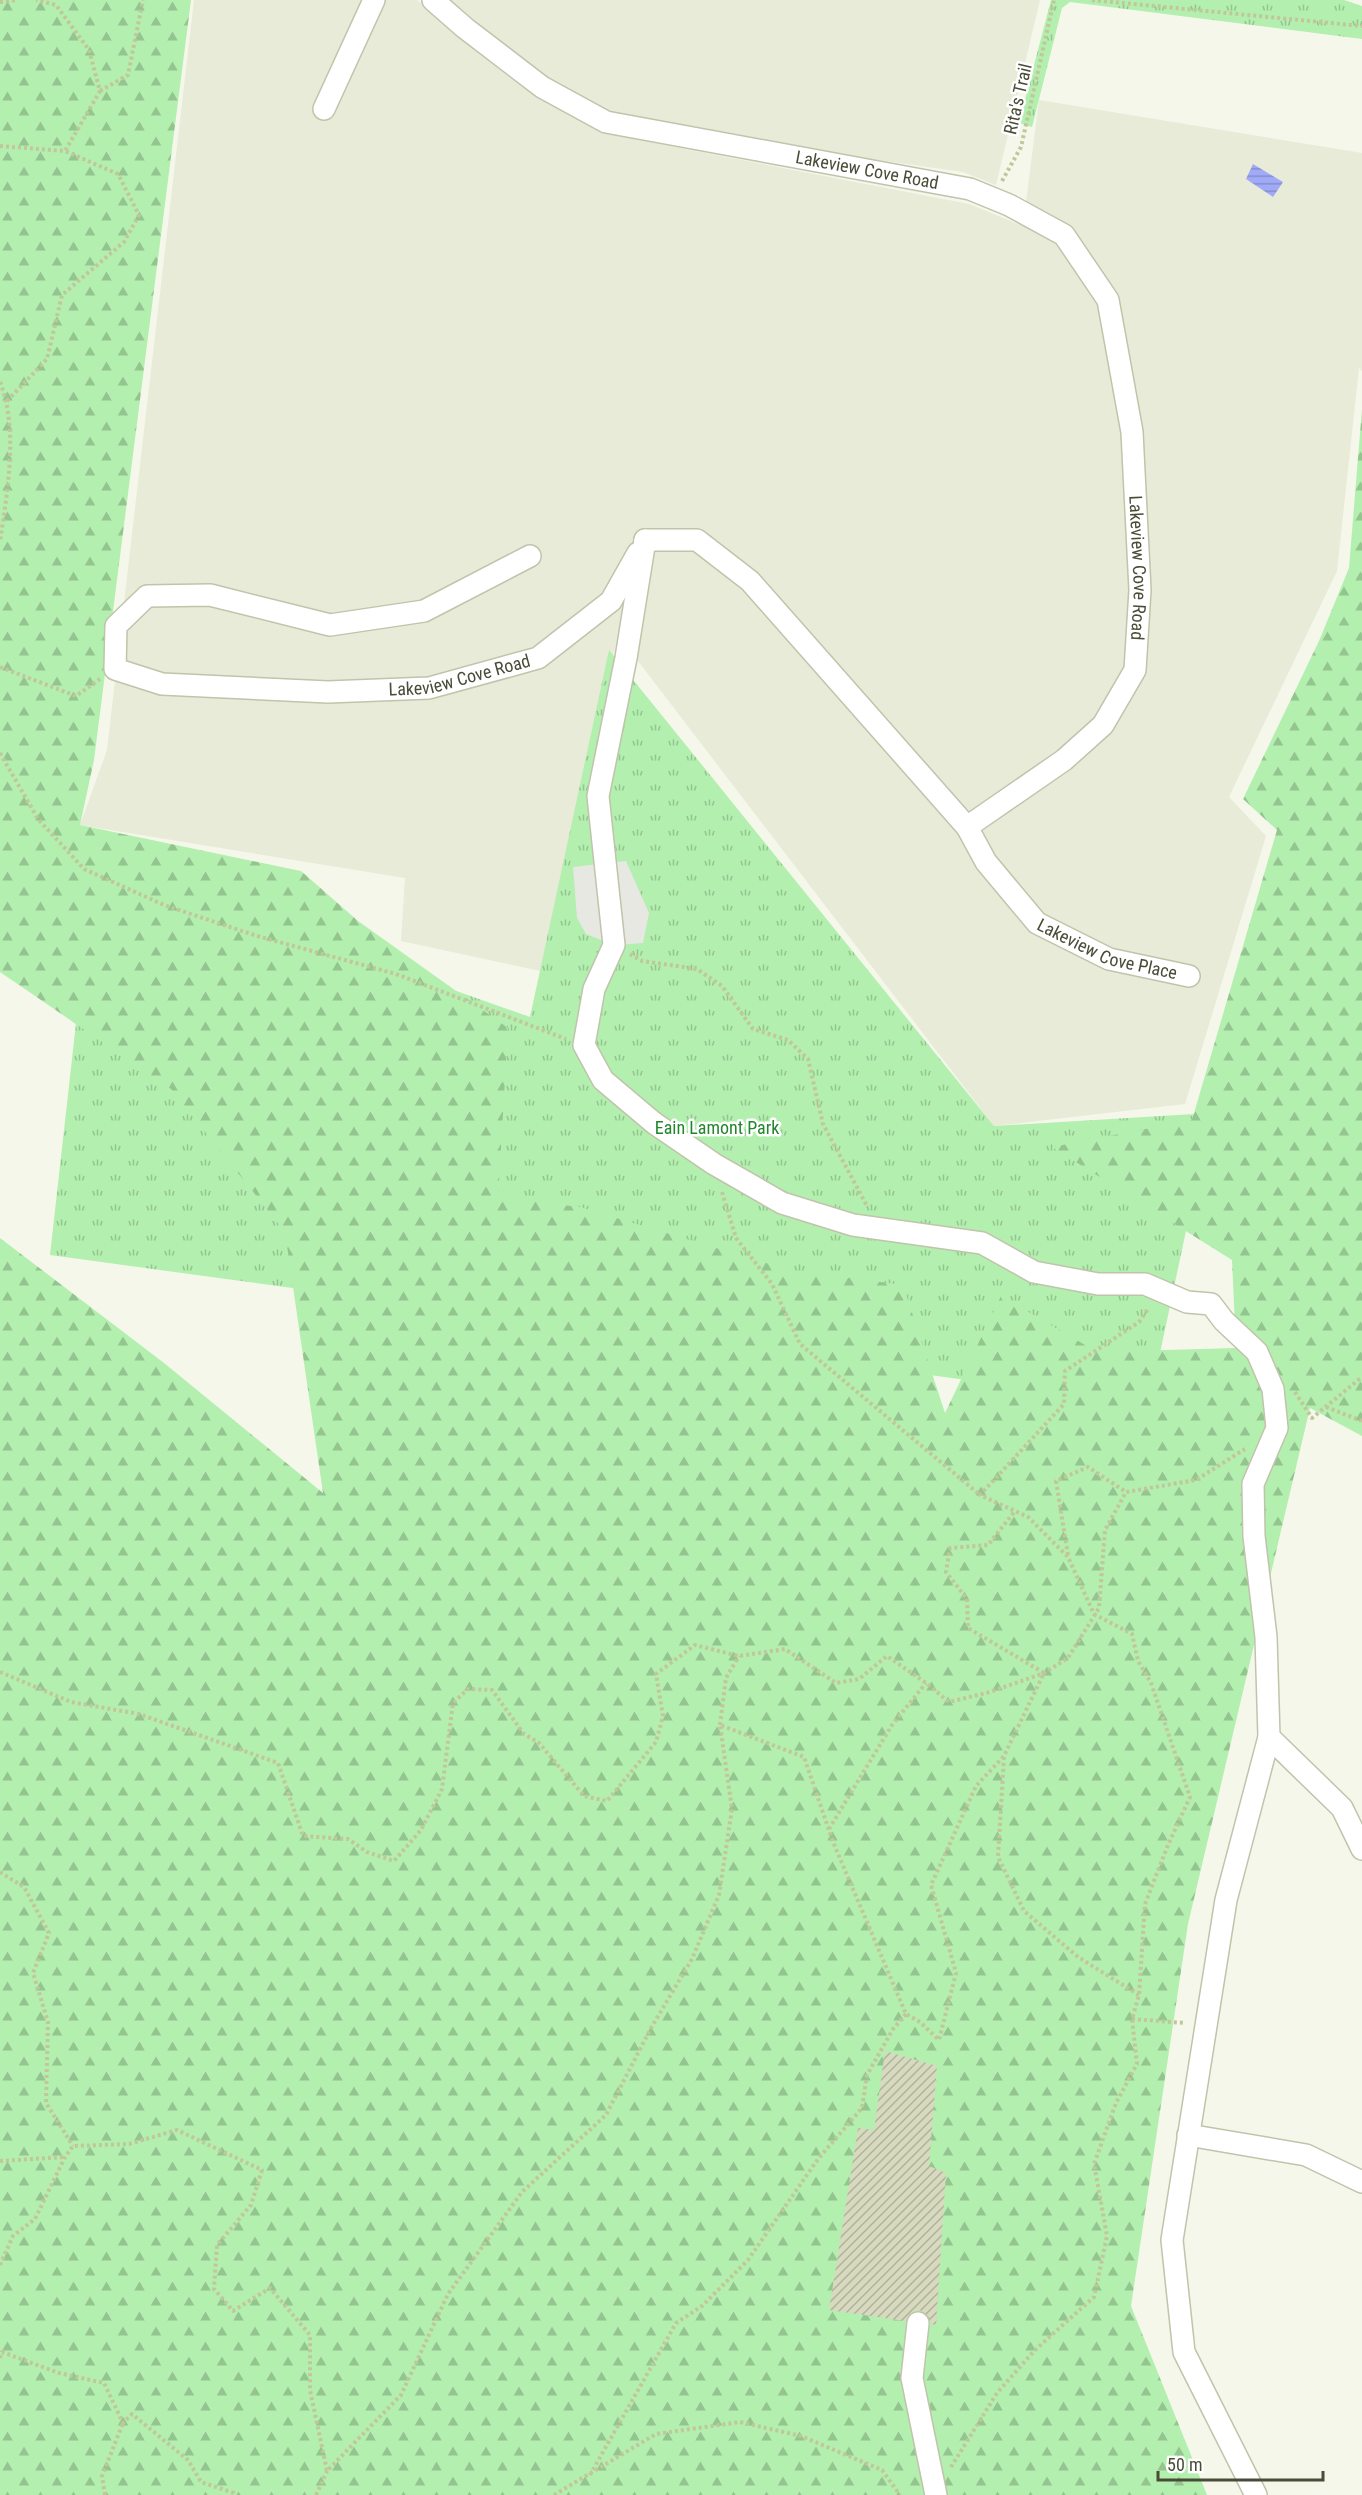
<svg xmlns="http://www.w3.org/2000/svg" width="1362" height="2495" font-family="'Roboto Condensed',sans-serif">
  <defs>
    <pattern id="grass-tufts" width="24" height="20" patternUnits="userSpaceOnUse" patternTransform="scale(1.5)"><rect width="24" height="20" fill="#b3efaf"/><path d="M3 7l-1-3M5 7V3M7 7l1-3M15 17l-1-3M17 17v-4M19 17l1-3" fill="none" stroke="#94c48f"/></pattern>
    <pattern id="forest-firs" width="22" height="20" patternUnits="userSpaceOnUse" patternTransform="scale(1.5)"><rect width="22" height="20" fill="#b3efaf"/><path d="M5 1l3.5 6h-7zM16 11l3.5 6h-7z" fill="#94c48f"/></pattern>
    <pattern id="water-rules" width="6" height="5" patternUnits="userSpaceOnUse" patternTransform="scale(1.5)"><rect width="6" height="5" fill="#a1aaf9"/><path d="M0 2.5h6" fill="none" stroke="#858dca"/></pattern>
    <pattern id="building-hatch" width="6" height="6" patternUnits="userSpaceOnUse" patternTransform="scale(1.5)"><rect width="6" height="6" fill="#d7dabe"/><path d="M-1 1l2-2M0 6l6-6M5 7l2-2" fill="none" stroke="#b0b39b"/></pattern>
  </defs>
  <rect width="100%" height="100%" fill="#f4f7ea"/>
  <path fill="#e8ebd8" d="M194 0H417L535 93 602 133 969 204 1023 226 1039 100 1362 153V371L1359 368 1337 571 1229 797 1266 836 1185 1104 994 1126 618 635 540 971 401 941 405 878 80 825 107 750Z
    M450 0H1040L996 185 963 172 606 122 516 55Z"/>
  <path fill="url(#grass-tufts)" d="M1051 0H1344L1362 6V39L1070 2 1062 8 1032 127 1019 123Z
    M609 650 994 1126 1211 1113 1149 1405 50 1255 94 863 530 1017Z"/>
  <path fill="url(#forest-firs)" d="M0 0H191L94 760 80 825 301 871 358 921 508 1028 498 1198 580 1207 789 1270 903 1285 945 1413 1001 1296 1097 1352 1236 1348 1232 1260 1052 1147 1192 1120 1277 830 1243 799 1319 641 1349 568 1362 409V1436L1310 1408 1188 1924 1131 2306 1207 2495H0V1238L164 1363 323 1493 285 1232 171 1089 0 972Z"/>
  <path fill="#e8e8e2" d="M626 861 649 913 643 943 614 945 586 934 577 918 573 867Z"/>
  <path fill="url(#water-rules)" d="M1253 164 1283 182 1273 197 1246 179Z"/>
  <path fill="url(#building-hatch)" d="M885 2051 937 2066 929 2166 946 2173 936 2325 931 2324 929 2317 920 2310 912 2312 905 2321 829 2310 858 2128 874 2130Z"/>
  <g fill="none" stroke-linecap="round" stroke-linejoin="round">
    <defs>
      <g id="minor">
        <path id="s1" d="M433 0 465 28 542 87 606 122 970 189 1009 205 1064 235 1108 300 1132 432 1140 590 1135 670 1103 725 1064 760 967 827 750 581 697 540H645"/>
        <path d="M324 109 374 0"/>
        <path d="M645 540 626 658 598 796 614 945 594 989 584 1045 603 1080 654 1123 714 1164 782 1203 853 1225 982 1243 1034 1272 1098 1284H1145L1187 1302 1211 1304 1224 1321 1257 1352 1273 1389 1277 1428 1253 1484 1254 1536 1266 1637 1269 1737"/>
        <path id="s2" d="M530 556 424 611 330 625 210 595 147 596 116 626 115 669 162 684 328 692 429 688 538 658 611 601 638 553"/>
        <path id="s3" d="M967 827 986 862 1037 923 1109 959 1189 976"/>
        <path d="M1188 2135 1306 2155 1362 2182"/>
        <path d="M918 2323 912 2378 936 2495"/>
        <path d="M1256 2495 1184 2352 1172 2240 1226 1900 1269 1737 1342 1808 1362 1849"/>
      </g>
    </defs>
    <use href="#minor" stroke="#c0c4ab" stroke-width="24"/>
    <path stroke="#c1c79b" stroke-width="4" stroke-dasharray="3 3" stroke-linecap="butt" d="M1092 0 1362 26
      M0 2 17 0
      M100 91 128 75 143 0
      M0 146 65 151 100 91 89 50 56 5 36 0
      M1002 181 1021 147 1054 0
      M0 382C19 430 7 492 0 542
      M7 401 47 359 62 295 124 242 139 215 118 174 65 151
      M0 667 76 696 100 679
      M0 753 38 819 84 869 164 905 257 936 396 974 566 1039
      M630 954 642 961 697 969 722 986 753 1029 788 1040 808 1059 823 1124 867 1206
      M722 1192 736 1238 772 1284 800 1344 980 1495
      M1295 1392 1312 1418 1362 1377
      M1326 1407 1362 1421
      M1068 1555 1056 1481 1088 1467 1126 1492
      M0 1672 71 1702 139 1714 278 1763 303 1836 348 1839 367 1852 394 1861 421 1830 442 1789 453 1703 468 1689 492 1690 524 1734 539 1743 584 1796 607 1801 656 1742 663 1716 656 1674 695 1645 739 1656 785 1649 836 1683 859 1679 887 1656 926 1683 949 1702 990 1692 1044 1673 1068 1658 1099 1608 1105 1530 1126 1492 1196 1480 1245 1449
      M720 1725 726 1678 739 1656
      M1004 1757 998 1857 1024 1911 1078 1957 1139 1995
      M829 1829 892 1725 926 1683
      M0 1872 24 1887 49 1933 33 1973 48 2022 46 2103 73 2146
      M1132 2019 1185 2023
      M0 2161 65 2157
      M0 2265 13 2236 35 2219 65 2157 73 2146 129 2144 177 2130 262 2170 251 2205 217 2245 214 2289 233 2311 270 2288 310 2335V2390L327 2471 401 2395 448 2294 522 2192 606 2115 651 2028 692 1959 719 1895 732 1809 720 1725 804 1757 833 1842 903 2007 906 2014 920 2022 939 2040 956 1973 931 1885 976 1786 1004 1756 1044 1673 968 1628 967 1599 946 1572 950 1548 988 1545 1015 1511
      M0 2358 2 2352 59 2373 104 2383 123 2423 132 2414 188 2460 201 2482 234 2493 235 2495
      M951 2467 997 2393 1034 2351 1094 2297 1107 2236 1094 2164 1116 2103 1137 2064 1132 2019 1139 1995 1145 1904 1168 1845 1190 1797 1151 1683 1138 1661 1132 1634 1094 1614 1068 1557 1028 1517 980 1495 1064 1404 1065 1371 1139 1322 1148 1309
      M590 2475 676 2323 702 2306 748 2260 818 2159 862 2108 867 2075 893 2029 906 2014
      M105 2495 102 2476 123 2423
      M316 2495 327 2471
      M554 2495 656 2434 740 2422 801 2436 882 2470 900 2495"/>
    <use href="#minor" stroke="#fff" stroke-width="21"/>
  </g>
  <g text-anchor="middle" stroke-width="5" stroke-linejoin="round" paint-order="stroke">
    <g font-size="18" fill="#4a4c37" stroke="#fff">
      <text transform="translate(1018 99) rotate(-77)" y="6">Rita's Trail</text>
      <text dy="6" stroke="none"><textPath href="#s1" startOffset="478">Lakeview Cove Road</textPath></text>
      <text dy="6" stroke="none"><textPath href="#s1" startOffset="1036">Lakeview Cove Road</textPath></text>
      <text dy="6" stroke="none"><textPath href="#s2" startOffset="836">Lakeview Cove Road</textPath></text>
      <text dy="6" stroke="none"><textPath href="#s3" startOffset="195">Lakeview Cove Place</textPath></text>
    </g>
    <g font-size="18" fill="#22862d" stroke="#fff">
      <text x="717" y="1134">Eain Lamont Park</text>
    </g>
  </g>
  <path d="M1158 2471v9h165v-9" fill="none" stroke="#4a4c37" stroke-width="3"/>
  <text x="1167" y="2471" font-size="18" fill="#4a4c37" stroke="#ffffff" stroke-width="4.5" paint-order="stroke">50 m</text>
</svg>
